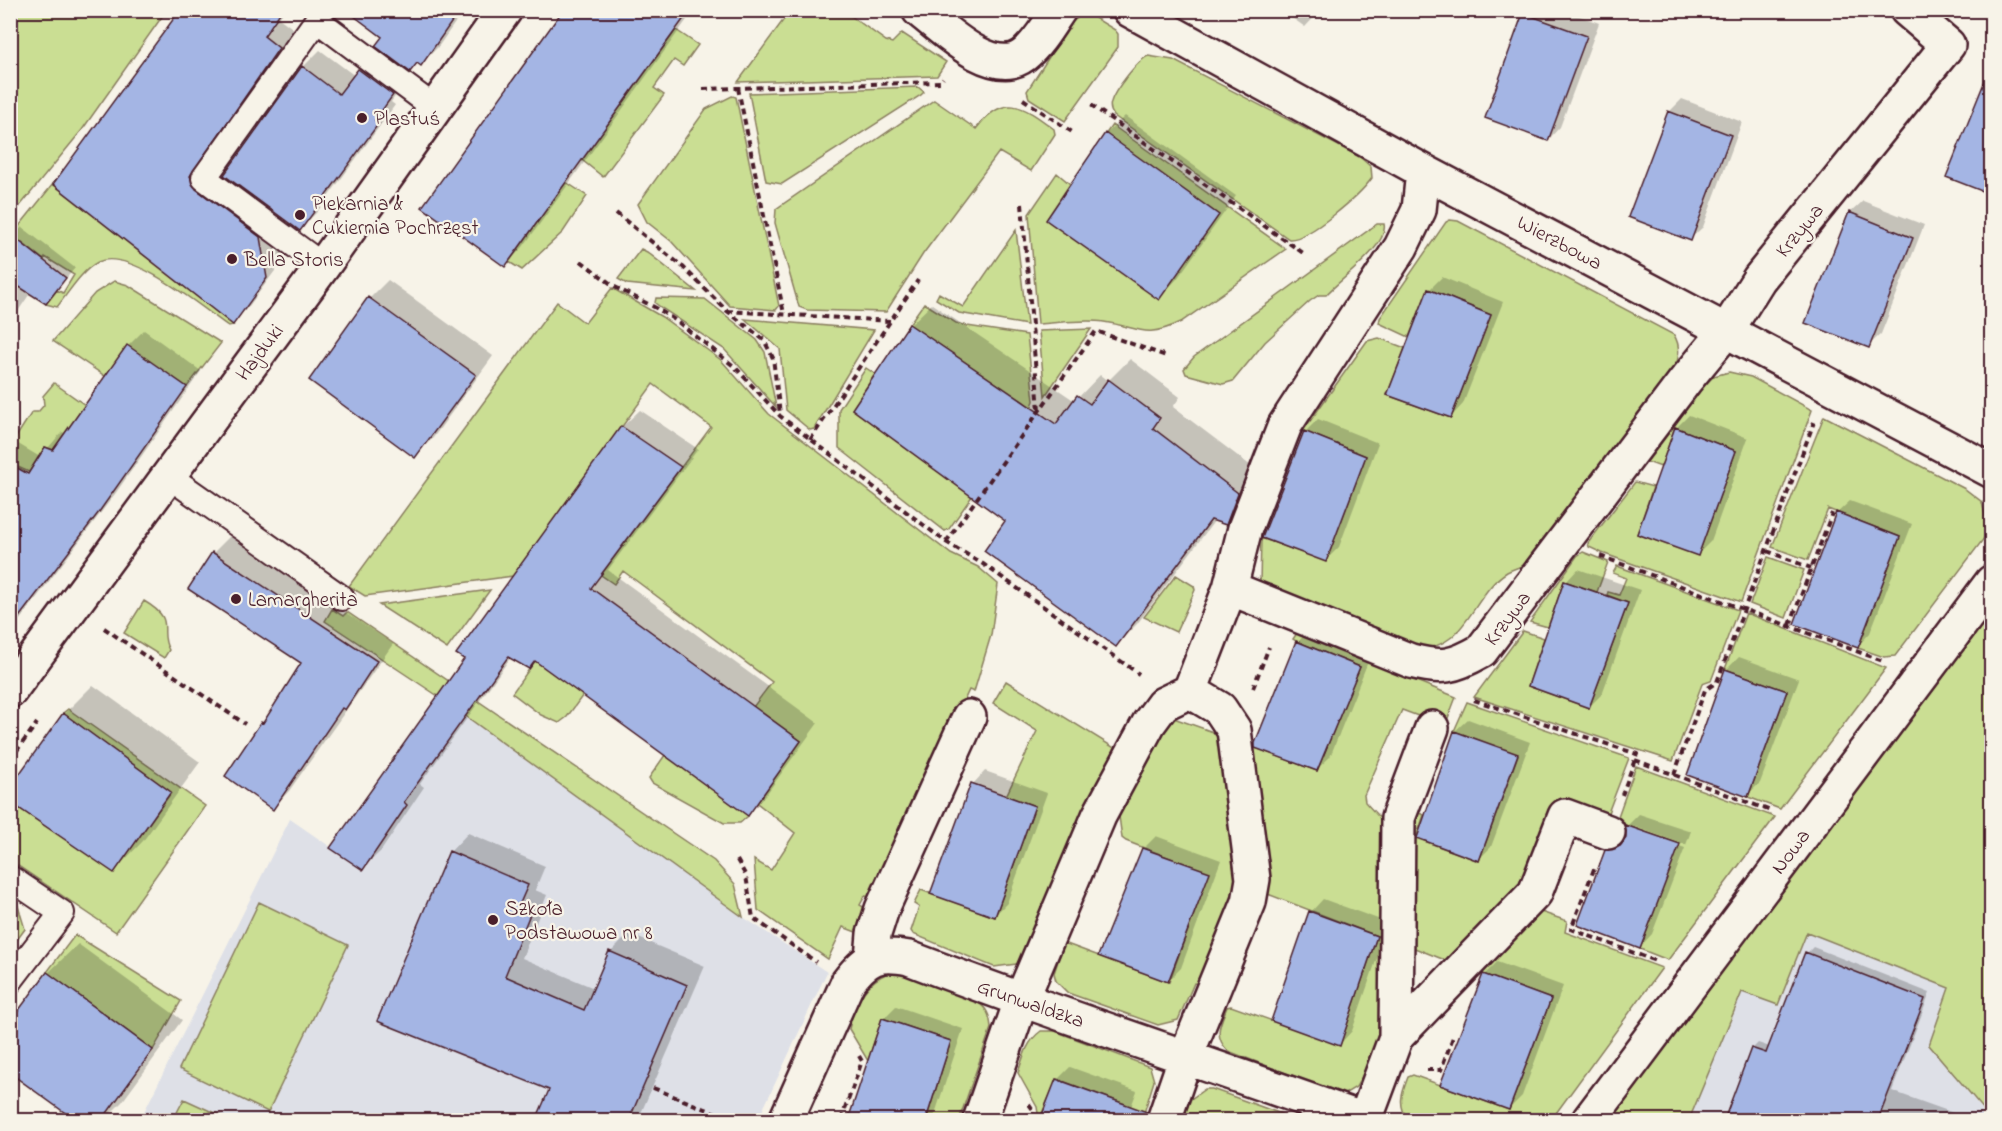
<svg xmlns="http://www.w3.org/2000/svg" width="2002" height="1131" font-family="'Indie Flower',sans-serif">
  <rect width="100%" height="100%" fill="#f7f3e8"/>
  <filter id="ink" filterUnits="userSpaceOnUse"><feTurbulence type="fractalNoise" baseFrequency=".0167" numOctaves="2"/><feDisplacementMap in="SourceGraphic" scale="12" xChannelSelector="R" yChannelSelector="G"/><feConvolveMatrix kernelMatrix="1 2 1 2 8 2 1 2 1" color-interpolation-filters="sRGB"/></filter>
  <g filter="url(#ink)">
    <path fill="#dee0e7" d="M466 717 743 917 827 972 758 1120H140L290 819 364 870 407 806 404 802Z
      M1806 932 1949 988 1929 1045 1991 1120H1689L1742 992 1778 1005Z"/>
    <path fill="#cade93" stroke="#8a7e5f" stroke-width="1.5" d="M11 10 166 11 82 130 11 217Z
      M790 11H844L886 41 892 43 902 33 946 62 937 76 738 82Z
      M1085 12 1115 30 1118 34V47L1065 121 1029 98 1027 91 1071 23Z
      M676 30 698 45 683 66 674 60 654 88 664 95 603 177 582 160Z
      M1148 56 1173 60 1360 157 1371 167 1372 178C1360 195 1309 240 1289 239L1114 116C1111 112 1109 108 1111 102 1114 91 1137 61 1148 56Z
      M918 87 924 92 921 95 782 184 766 181 749 93Z
      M732 96 736 97 779 306 776 310 730 306 671 241 647 222 638 204 706 109Z
      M934 100 976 129C1004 92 1022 105 1054 129L1055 134 1031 171 999 152 923 254 886 312 807 310 799 307 775 223 776 209Z
      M1112 125 1286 249 1181 322C1143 340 1140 327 1104 322 1083 319 1059 323 1038 324L1029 214 1057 173 1070 184 1046 220Z
      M566 182 587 196 563 232 522 270 509 262Z
      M53 184 233 325 228 326C201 307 130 247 98 262 81 271 69 292 57 307L46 304 57 290 63 293 74 275 45 257 44 260 12 235Z
      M1450 220 1458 221 1674 335C1682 348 1679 361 1672 374L1534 562C1525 565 1515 568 1507 572 1471 594 1467 654 1412 648L1260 584 1261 538 1326 561 1366 456 1303 431 1367 341 1379 338 1405 348 1387 395 1451 418 1491 315 1428 289 1409 337 1379 323 1380 318 1446 222Z
      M1377 224H1384C1389 246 1340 279 1326 295H1319L1310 301 1265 342 1233 381 1223 384 1186 374 1184 369 1194 357Z
      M1016 230 1027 325 959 313 936 299 939 293 963 307Z
      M641 249 647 252 696 291 627 284 618 279Z
      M114 281 128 285 221 343 187 387 105 376 53 341 95 293Z
      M612 288 662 317 721 360 769 414 951 554 978 567 998 584 991 635 974 692 969 690 872 898 865 896 860 905 865 908 856 932 843 927 828 959 758 910 754 860 771 870 795 833 757 803 801 741 753 707 772 682 623 571 614 584 601 575 711 427 653 384 513 576 365 596 349 586 557 302 585 323Z
      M656 298 705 299 757 340 765 352 776 407 724 349 663 309 655 303Z
      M924 303 956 323 967 326 1027 335 1034 401 1030 411 1024 402 909 324Z
      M745 319 874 330 814 429 810 430 786 410 780 349Z
      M1091 329 1045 396 1039 331Z
      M866 368 875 374 852 409 965 491 1017 432 949 529 945 531 839 448V409Z
      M1729 372 1751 377 1812 410 1741 602 1602 553 1589 547 1588 543 1635 482 1653 487 1637 534 1698 555 1736 451 1675 427 1661 467 1647 462 1704 386 1714 376Z
      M54 383 85 405 53 450 45 447 29 472 11 464V445L32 412H38L44 405 43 396Z
      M1824 416 1965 489 1982 502 1988 528 1985 537 1895 656 1884 657 1858 648 1900 537 1828 509 1808 560 1772 547Z
      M1583 552 1608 562 1597 592 1564 581 1548 627 1530 622 1577 556Z
      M1768 557 1804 570 1786 618 1750 604Z
      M1617 566 1738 610 1711 681 1702 684 1673 761 1474 697 1523 631 1544 638 1528 686 1589 708 1628 603 1607 595 1608 592 1619 595 1626 578 1613 573Z
      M1176 575 1194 586 1195 590 1176 632 1144 617Z
      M490 590 447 649 379 605Z
      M144 601C178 621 157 629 169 650L164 658 124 633Z
      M332 609 343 616 347 612 714 861 735 884 743 917 438 696 325 621Z
      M1991 612V1118L1929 1045 1949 988 1807 932 1778 1005 1742 992 1689 1120H1611Z
      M1746 613 1886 668 1780 809 1748 797 1787 691 1725 669Z
      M1297 633 1456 697 1445 726 1402 710 1364 795 1365 802 1387 826 1385 1038 1356 1087 1343 1095 1228 1051C1213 1036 1220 1024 1227 1007L1231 1006 1340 1045 1377 936 1265 893 1245 744 1317 771 1360 667 1296 641 1293 639Z
      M535 661 583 695 567 717 559 723 541 715 512 693Z
      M1006 681 1121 752 1024 963 994 967 913 934 911 931 919 907 914 904 921 890 995 917 1035 806 1006 796 1037 731 993 703Z
      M1467 702 1629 758 1606 818 1558 799 1525 888 1450 962 1412 947V810L1424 815 1416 838 1479 861 1518 755 1454 731Z
      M68 709 205 806 116 932 11 861 10 802 114 872 171 793 63 713Z
      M1168 716 1219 734 1241 877 1203 985 1194 983 1178 1020 1158 1025 1068 993 1056 981 1054 973 1064 943 1169 982 1209 873 1126 841 1122 838 1118 809Z
      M665 755 748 816 740 823H724L652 783 649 778Z
      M1636 766 1775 817 1668 960 1640 949 1679 844 1616 822Z
      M11 901 18 906 25 929 11 948Z
      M259 902 348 945 268 1112 179 1069Z
      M1541 912 1567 921 1565 932 1662 968 1551 1120H1408C1397 1104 1402 1093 1408 1077L1413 1075 1509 1110 1551 999 1474 971 1536 913Z
      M75 935 181 1001 153 1050 47 972Z
      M897 971 976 1001C987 1008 990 1015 991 1028L959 1120H926L951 1041 882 1018 868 1061 849 1029C854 1003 869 975 897 971Z
      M1041 1031H1055L1150 1067 1154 1081 1144 1113 1152 1117 1151 1120H1119L1125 1104 1057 1079 1039 1120 1037 1107 1018 1073C1023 1057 1027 1041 1041 1031Z
      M1205 1089H1212L1298 1120H1182L1191 1099Z
      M184 1099 230 1120H173Z"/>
    <path fill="#0003" d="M183 10H285L279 18 295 30 212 172 277 220 283 260 249 306 233 323 55 183Z
      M380 10H464L438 47 421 64 418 62 410 70 384 37Z
      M565 10H694L523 247 505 265Z
      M1281 10H1321L1305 27Z
      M1528 10H1563L1599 23 1560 127 1548 140 1525 14Z
      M320 50 355 76 377 52 409 77 391 102 395 105 317 212 300 229 226 175 303 67Z
      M1682 99 1742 122 1703 227 1690 239 1669 112Z
      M1125 116 1236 196 1177 279 1159 298 1106 134Z
      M1863 201 1924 225 1881 334 1868 346 1850 213Z
      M22 227 75 268 46 302 31 292 10 323V239Z
      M1442 277 1503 302 1463 404 1451 417 1429 290Z
      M388 280 493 356 433 438 414 456 311 380 370 298Z
      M932 304 1075 401 1100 375 1108 381 1130 359 1180 397 1173 407 1259 472 1247 502 1226 524 1215 520 1137 624 1116 645 1007 521 854 408 910 325Z
      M144 330 201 371 115 494 10 633V439L40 457 62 432 67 434 128 346Z
      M1992 383V413L1982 409Z
      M640 410 698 449 608 570 818 723 765 796 748 814 536 660 529 667 511 657 420 784 424 787 381 851 363 868 466 659 622 427Z
      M1689 415 1748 438 1711 541 1698 554 1676 428Z
      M1318 419 1378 443 1339 547 1326 560 1305 432Z
      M1850 501 1912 524 1870 633 1858 646 1837 513Z
      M230 536 393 644 289 791 273 808 262 723 270 715 303 663 213 553Z
      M1578 569 1640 590 1602 694 1589 707 1566 582Z
      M1310 629 1371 654 1330 757 1317 769 1298 642Z
      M1739 657 1799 679 1760 783 1747 795 1726 670Z
      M93 685 200 762 143 841 114 871 64 714Z
      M1468 719 1530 742 1491 847 1478 860 1455 731Z
      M985 771 1047 793 1007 903 994 916 973 784Z
      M1639 814 1691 831 1686 845 1635 827V830L1685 848 1652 934 1640 947 1607 851 1620 838 1627 836V826Z
      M468 833 545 866 535 890 547 895 522 958 594 988 611 952 629 934 705 966 638 1120H537L551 1089 450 852Z
      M1156 836 1221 860 1181 968 1168 981 1100 956 1144 848Z
      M1323 899 1389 923 1352 1031 1340 1044 1311 912Z
      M78 944 182 1020 122 1102 104 1120H78L10 1071 48 973Z
      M1813 947 1930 993 1892 1091 1973 1120H1725L1752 1049 1758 1043 1770 1047 1807 953Z
      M1497 962 1563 986 1522 1096 1509 1109 1484 975Z
      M896 1006 963 1029 933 1120H850L883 1019Z
      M1070 1067 1137 1091 1126 1120H1043L1058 1079Z"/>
    <path fill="#a4b5e4" stroke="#4a1f2b" stroke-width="1.5" d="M180 10H282L264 36 279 48 190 176 196 189 260 237 267 278 233 325 53 184Z
      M346 10H460L421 66 417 63 410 72 375 46 382 37Z
      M563 10H690L505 267 422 207Z
      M1523 13 1587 36 1548 141 1485 118Z
      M302 66 339 94 358 69 393 95 375 120 379 123 300 231 224 175Z
      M1990 68 1992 69V195L1946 177Z
      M1668 111 1731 135 1691 241 1628 217Z
      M1105 133 1219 215 1159 300 1046 220Z
      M1849 212 1913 238 1869 348 1805 323Z
      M10 234 66 278 46 304 10 281Z
      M1428 289 1491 315 1451 418 1387 395Z
      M368 297 476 375 415 458 309 380Z
      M909 324 1056 424 1077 395 1090 404 1108 379 1160 418 1153 428 1238 493 1226 525 1211 520 1116 647 984 551 1005 521 852 409Z
      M127 345 187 387 99 512 10 629V464L28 474 45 447 53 450Z
      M621 426 681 467 591 588 801 741 748 816 535 661 529 669 508 657 404 802 407 805 363 870 330 848 464 659 456 654Z
      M1675 427 1736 451 1698 556 1637 534Z
      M1304 431 1366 456 1326 562 1262 538Z
      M1836 512 1900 537 1858 648 1794 624Z
      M212 552 377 661 345 710 342 708 273 810 225 776 261 722 263 723 301 663 188 589Z
      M1564 581 1628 603 1589 708 1528 686Z
      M1296 641 1360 667 1317 771 1255 748V743Z
      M1725 669 1787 691 1748 797 1687 775Z
      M63 713 171 792 114 873 10 802V787Z
      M1454 731 1518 754 1479 861 1417 838Z
      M971 783 1035 806 995 917 930 894Z
      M1625 825 1680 844 1640 949 1577 925 1605 850 1620 846 1626 838Z
      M1142 848 1210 872 1168 982 1098 956Z
      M449 851 528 885 518 908 530 914 505 976 584 1010 609 951 687 985 629 1120H536L549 1090 377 1021Z
      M1309 911 1377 936 1340 1046 1271 1021Z
      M1805 952 1925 999 1878 1120H1724L1751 1048 1766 1053Z
      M47 972 153 1050 102 1120H75L10 1073V1022Z
      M1483 974 1551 999 1509 1110 1440 1085Z
      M882 1018 951 1041 926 1120H848Z
      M1056 1079 1147 1112 1146 1120H1040Z"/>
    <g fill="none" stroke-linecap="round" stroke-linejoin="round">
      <defs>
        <path id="service" d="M323 266 204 178 317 20 435 108
          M167 475 342 598
          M10 878 62 913 10 981"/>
        <path id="minor" d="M919 10C943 29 993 79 1024 55 1038 44 1049 25 1059 10
          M1130 10 1423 171 1992 471
          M1423 171 1419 210 1401 247 1285 425 1245 528 1230 588 1411 661C1442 669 1453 667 1481 651L1685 381 1727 330 1759 279 1948 45 1907 10
          M10 691 323 266 505 10
          M872 958 874 934 882 909 969 717
          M1396 1037 1535 893 1565 816 1608 832
          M786 1120 848 982C867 957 878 952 909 958 1059 1016 1213 1065 1364 1120
          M980 1120 1021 1001 1099 816 1149 723 1163 704 1190 691 1230 588
          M1164 1120 1186 1056 1249 902 1253 879 1234 730 1220 709 1190 691
          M1365 1120 1396 1037 1398 818 1432 728
          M1589 1120 1992 582"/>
      </defs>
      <use href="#service" stroke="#4a1f2b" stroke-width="28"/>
      <use href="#minor" stroke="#4a1f2b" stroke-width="38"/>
      <path stroke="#4a1f2b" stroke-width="4" stroke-dasharray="6 4.5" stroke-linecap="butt" d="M738 88 784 314
        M703 89 940 82 943 78
        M1023 99 1072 132
        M1091 105 1306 255
        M1022 204 1039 410
        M616 213 683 267 726 310 764 340 773 358 780 414
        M581 261 615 287 656 308 678 322 735 367 780 416 946 542 983 564 1139 674
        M727 311 890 321
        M810 440 918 280
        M946 542 1096 331 1166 356
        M1767 551 1811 568
        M1600 556 1883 661
        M1790 625 1832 513
        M104 628 245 724
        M1253 688 1269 647
        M1474 700 1637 754 1622 795
        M10 760 37 723
        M1635 760 1771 811
        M1674 775 1705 690 1717 682 1814 422
        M737 860 746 876 753 918 816 962
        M1594 869 1571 929 1658 962
        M1427 1070H1441L1453 1037
        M653 1088 733 1120
        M1029 1104 1034 1111 1033 1120
        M841 1120 862 1061 859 1056"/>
      <use href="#service" stroke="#f7f3e8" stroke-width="24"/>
      <use href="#minor" stroke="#f7f3e8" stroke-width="33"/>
    </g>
  </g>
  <g fill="#4a1f2b" stroke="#f7f3e8" stroke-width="2">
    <circle cx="362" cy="118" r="6"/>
    <circle cx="300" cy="215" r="6"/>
    <circle cx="232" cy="259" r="6"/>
    <circle cx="236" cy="599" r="6"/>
    <circle cx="493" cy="920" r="6"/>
  </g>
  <g text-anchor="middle" stroke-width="4.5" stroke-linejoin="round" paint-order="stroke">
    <g font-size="21" fill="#4a1f2b" stroke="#f7f3e8" text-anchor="start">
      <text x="374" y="125">Plastuś</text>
      <text x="312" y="210">Piekarnia &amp;<tspan x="312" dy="24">Cukiernia Pochrzęst</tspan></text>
      <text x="244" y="266">Bella Storis</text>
      <text x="248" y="606">Lamargherita</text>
      <text x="505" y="915">Szkoła<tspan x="505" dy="24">Podstawowa nr 8</tspan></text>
    </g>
    <g font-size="21" fill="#4a1f2b" stroke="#f7f3e8">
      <text transform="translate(1799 230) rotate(-51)" y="7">Krzywa</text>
      <text transform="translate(1560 242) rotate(28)" y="7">Wierzbowa</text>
      <text transform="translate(259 352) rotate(-53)" y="7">Hajduki</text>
      <text transform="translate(1507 618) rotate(-53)" y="7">Krzywa</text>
      <text transform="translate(1790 851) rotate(-53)" y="7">Nowa</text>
      <text transform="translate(1031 1003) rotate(19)" y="7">Grunwaldzka</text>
    </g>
  </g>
  <rect width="2002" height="1131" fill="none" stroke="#f7f3e8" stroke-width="36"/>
  <rect x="18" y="18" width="1966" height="1095" fill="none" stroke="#4a1f2b" stroke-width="2" filter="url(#ink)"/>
</svg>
